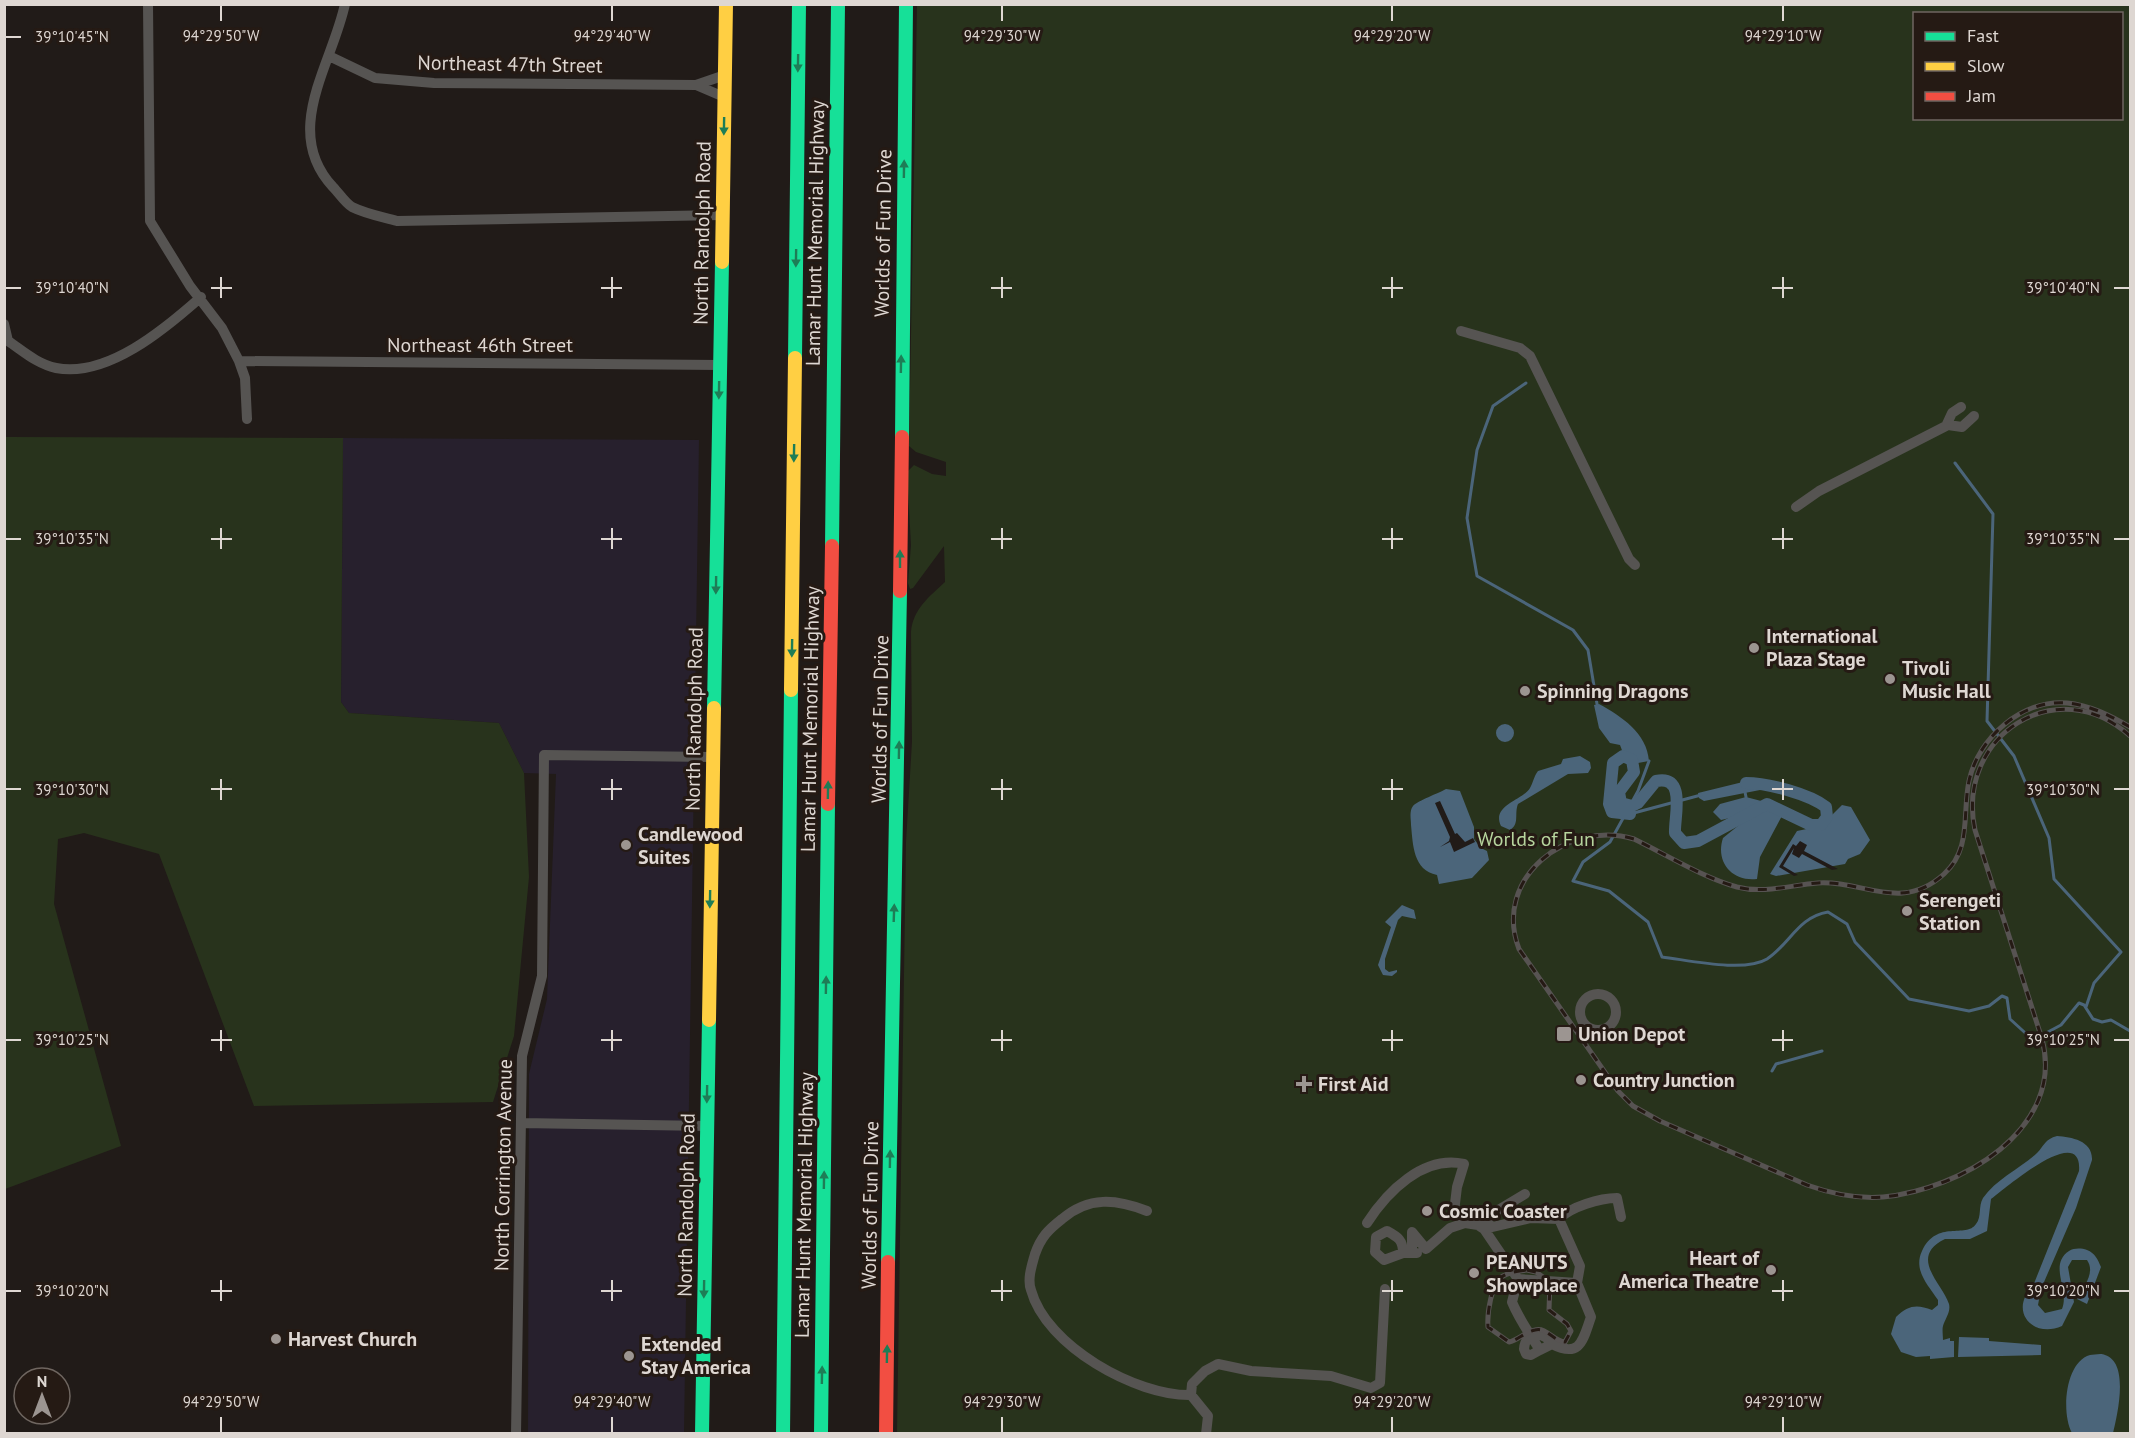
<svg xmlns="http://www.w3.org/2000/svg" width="2135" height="1438" font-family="'PT Sans',sans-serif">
  <rect width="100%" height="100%" fill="#211b18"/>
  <path fill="#27202d" d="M343 438 699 440 684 1433H528L529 1074 547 999 556 774 524 773 499 723 349 713 341 702Z"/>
  <path fill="#28331c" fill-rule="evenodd" d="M917 5H2130V1433L897 1434 906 842 912 742 911 632C913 609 929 597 945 582L944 546 913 588 910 589 908 583 911 545 907 472 914 465 932 474 946 476V462L916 452 909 446ZM1914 14H2122V118H1914Z
    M5 437 343 438 341 702 349 713 499 723 524 773 529 877 514 1036 493 1102 254 1106 159 854 84 833 58 839 54 904 121 1146 5 1189Z"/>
  <path fill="#4b657a" d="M1599 704C1621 716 1647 733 1649 761L1638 763 1617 757 1616 755 1623 753 1620 745 1610 743 1599 728 1594 705Z
    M1496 733a9 9 0 1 1 18 0a9 9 0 1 1-18 0Z
    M1580 756 1590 762 1591 768 1588 773 1568 774 1518 804C1514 814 1520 824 1510 830L1501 826C1491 805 1522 801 1530 788 1533 783 1534 776 1538 771L1561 764 1563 759Z
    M1747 781 1762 785 1760 790 1704 801 1699 798 1698 793Z
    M1446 789 1460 791 1474 827V839L1481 848 1487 851 1489 860 1472 878 1439 884 1437 875C1413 870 1413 845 1411 825 1411 819 1409 811 1413 806 1417 801 1439 793 1446 789Z
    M1746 797 1765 802 1783 814 1760 857 1757 879C1732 882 1715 862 1723 838L1739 825V819L1734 817 1721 820 1713 812 1720 804Z
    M1842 805 1851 807 1870 840 1860 854 1848 859 1845 864 1776 876 1770 874 1797 831 1821 826Z
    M1402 905 1414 910 1416 919 1402 916 1398 920 1385 959V969L1389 972 1397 970V972L1392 976 1383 975 1378 965 1391 927 1385 922Z
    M2057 1136C2072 1137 2093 1141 2092 1160L2076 1208 2041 1289 2038 1305 2045 1313 2062 1309C2070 1290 2048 1265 2069 1251 2074 1248 2081 1248 2087 1250 2095 1253 2098 1260 2101 1267L2087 1304 2077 1299C2083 1287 2096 1273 2087 1260H2072L2068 1267 2074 1302 2062 1326C2033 1339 2008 1311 2033 1286L2079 1171C2083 1120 2002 1191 1991 1199L1987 1231 1970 1239H1945C1908 1257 1942 1283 1949 1304 1951 1312 1945 1319 1943 1326 1942 1329 1943 1336 1943 1340L1950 1338V1341H1954V1357L1930 1359V1356L1916 1357 1901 1352 1891 1334 1896 1317C1908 1305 1917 1304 1932 1310L1938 1305V1300C1928 1285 1913 1270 1922 1251 1937 1219 1966 1239 1976 1224 1982 1217 1978 1206 1983 1198 1996 1179 2021 1168 2037 1153 2044 1146 2045 1139 2057 1136Z
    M1959 1337 1989 1338V1341L2041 1345V1355L1958 1357Z
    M2090 1355C2094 1355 2101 1353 2105 1355 2130 1363 2117 1416 2113 1433H2072C2061 1413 2065 1362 2090 1355Z"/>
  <path fill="#211b18" d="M1440 801 1455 834 1457 833 1465 842 1473 838 1475 842 1454 852 1450 842 1440 847 1449 841 1450 837 1435 803Z
    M1800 841 1807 845 1804 851 1838 869 1832 870 1802 854 1799 858 1792 854 1794 848 1783 866 1798 875 1794 876 1779 867 1793 844 1796 846Z"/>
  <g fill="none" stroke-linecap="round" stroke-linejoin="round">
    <path stroke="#4b657a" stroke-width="3" d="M1526 383 1493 406 1477 450 1467 518 1477 576 1573 630 1588 650 1597 704
      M1955 463 1993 514 1987 721 2014 756 2049 838 2054 879 2121 952 2094 983 2086 1007
      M1649 761 1638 791 1610 842 1583 862 1573 881 1609 891 1648 922 1662 957C1688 960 1744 973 1767 959 1790 944 1798 917 1828 912L1847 924 1855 942 1909 999 1969 1011 1989 1006 2002 996 2007 998 2010 1019 2033 1040 2061 1025 2079 1003 2084 1005 2093 1019 2102 1022 2111 1020 2130 1031
      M1745 792 1746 797
      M1630 814 1701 795
      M1772 1071 1776 1064 1822 1051"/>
    <path stroke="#4b657a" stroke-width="12" d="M1630 814 1612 812 1609 804 1613 763 1623 756 1632 760 1634 772 1619 792 1621 803 1632 806 1638 803 1656 781C1687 775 1674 817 1675 833L1684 843 1698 841 1767 804 1811 825H1821L1827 817 1826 807C1809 794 1768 783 1746 783"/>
    <path stroke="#565452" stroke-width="10" d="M148 4 150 221 190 286 222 328 239 361 245 378 247 419
      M345 4C332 65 281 131 333 187 339 193 345 203 352 207 366 214 383 217 397 221L722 215
      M329 56 375 78 434 83 696 85 725 75
      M696 85 724 97
      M4 324 8 341
      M1461 331 1520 348 1530 356 1629 559 1635 565
      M8 341C23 351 37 364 56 368 107 378 165 329 201 297
      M239 361 720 365
      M1948 425 1962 427 1974 416
      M1796 507 1819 491 1946 426 1952 413 1961 407
      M1580 1012a18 18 0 1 1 36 0a18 18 0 1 1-36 0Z
      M521 1123 707 1126
      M1147 1211C1116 1199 1089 1196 1062 1219 1048 1230 1041 1237 1035 1254 1032 1265 1027 1279 1031 1290 1046 1346 1136 1396 1191 1395
      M1367 1223C1387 1192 1423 1155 1464 1164L1457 1187 1454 1212
      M1482 1227 1495 1212 1525 1194
      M1484 1229 1531 1218 1559 1219
      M1403 1253C1403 1240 1398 1237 1387 1231L1376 1237 1375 1252 1384 1260 1403 1253H1417
      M1412 1253V1232L1426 1249 1450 1228 1465 1223 1478 1225 1484 1229 1518 1279 1512 1302C1519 1319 1530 1335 1540 1350L1531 1355 1526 1354 1524 1349C1525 1331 1544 1331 1552 1344L1540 1350
      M1518 1279 1577 1283 1591 1317C1583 1339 1581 1359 1552 1344
      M1577 1283 1580 1266 1559 1219C1570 1207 1600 1198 1617 1198L1621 1217
      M516 1434 522 1056 542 976 544 755 712 757
      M1206 1434 1208 1416 1191 1395 1192 1384 1205 1371 1218 1364 1251 1371 1331 1376 1371 1388 1380 1383 1385 1289"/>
    <path stroke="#16e098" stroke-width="14" d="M795 358 799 4
      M902 437 906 4
      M832 546 838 4
      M714 708 722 262
      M888 1262 900 591
      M702 1434 709 1020
      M783 1434 791 690
      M821 1434 828 804"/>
    <path stroke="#ffcf43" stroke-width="14" d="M722 262 726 4
      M791 690 795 358
      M709 1020 714 708"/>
    <path stroke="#f24e42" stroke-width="14" d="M900 591 902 437
      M828 804 832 546
      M886 1434 888 1262"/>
    <defs>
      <path id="rail" d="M2130 727C2111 716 2090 705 2067 703 2022 699 1978 738 1969 781 1962 814 1972 849 1944 874 1901 913 1863 880 1818 883 1791 885 1764 894 1737 887 1702 877 1667 855 1634 839 1568 819 1492 878 1519 949L1618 1091 1633 1106 1660 1121 1807 1185C1832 1194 1857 1199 1883 1197 1959 1190 2066 1130 2042 1039L1975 830C1955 736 2057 670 2130 736
        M1527 1270 1536 1272 1550 1282 1549 1310 1567 1324 1571 1331 1565 1342C1553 1341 1547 1327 1535 1330 1525 1332 1518 1340 1509 1342L1488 1327C1487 1314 1491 1283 1503 1276 1510 1272 1519 1271 1527 1270Z"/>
    </defs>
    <use href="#rail" stroke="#575352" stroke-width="5"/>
    <use href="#rail" stroke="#251a14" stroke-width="3" stroke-dasharray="9" stroke-linecap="butt"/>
  </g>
  <defs><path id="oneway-solid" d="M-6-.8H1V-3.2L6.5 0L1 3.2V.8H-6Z" transform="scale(1.5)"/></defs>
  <g fill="#1e7d56">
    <use href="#oneway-solid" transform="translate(798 63) rotate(91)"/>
    <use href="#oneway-solid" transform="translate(724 126) rotate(91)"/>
    <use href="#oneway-solid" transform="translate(904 169) rotate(-89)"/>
    <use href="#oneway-solid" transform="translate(796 258) rotate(91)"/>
    <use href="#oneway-solid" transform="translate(901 364) rotate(-89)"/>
    <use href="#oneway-solid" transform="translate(719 390) rotate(91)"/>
    <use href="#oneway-solid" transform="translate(794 453) rotate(91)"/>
    <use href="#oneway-solid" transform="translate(900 559) rotate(-90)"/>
    <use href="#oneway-solid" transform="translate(716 585) rotate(91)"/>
    <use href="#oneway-solid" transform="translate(792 648) rotate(91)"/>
    <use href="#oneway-solid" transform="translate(899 750) rotate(-89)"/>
    <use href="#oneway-solid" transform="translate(828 790) rotate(-89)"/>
    <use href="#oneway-solid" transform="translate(710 899) rotate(91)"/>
    <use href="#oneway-solid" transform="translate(894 913) rotate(-88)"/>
    <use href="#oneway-solid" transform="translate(826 985) rotate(-89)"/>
    <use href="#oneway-solid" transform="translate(707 1094) rotate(91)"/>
    <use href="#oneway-solid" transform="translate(890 1159) rotate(-89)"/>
    <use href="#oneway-solid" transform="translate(824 1180) rotate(-89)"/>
    <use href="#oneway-solid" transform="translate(704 1289) rotate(91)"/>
    <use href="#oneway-solid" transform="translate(887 1354) rotate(-89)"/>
    <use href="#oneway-solid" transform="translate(822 1375) rotate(-89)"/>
  </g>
  <path fill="none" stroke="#ded7d2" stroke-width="2" d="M221 6V21M612 6V21M1002 6V21M1392 6V21M1783 6V21M6 37H21M221 277V298M612 277V298M1002 277V298M1392 277V298M1783 277V298M6 288H21M211 288H232M601 288H622M991 288H1012M1382 288H1403M1772 288H1793M2114 288H2129M221 528V549M612 528V549M1002 528V549M1392 528V549M1783 528V549M6 539H21M211 539H232M601 539H622M991 539H1012M1382 539H1403M1772 539H1793M2114 539H2129M221 779V800M612 779V800M1002 779V800M1392 779V800M1783 779V800M6 789H21M211 789H232M601 789H622M991 789H1012M1382 789H1403M1772 789H1793M2114 789H2129M221 1030V1051M612 1030V1051M1002 1030V1051M1392 1030V1051M1783 1030V1051M6 1040H21M211 1040H232M601 1040H622M991 1040H1012M1382 1040H1403M1772 1040H1793M2114 1040H2129M221 1280V1301M612 1280V1301M1002 1280V1301M1392 1280V1301M1783 1280V1301M6 1291H21M211 1291H232M601 1291H622M991 1291H1012M1382 1291H1403M1772 1291H1793M2114 1291H2129M221 1417V1432M612 1417V1432M1002 1417V1432M1392 1417V1432M1783 1417V1432"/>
  <g fill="#9c9591" stroke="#251a14" stroke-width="2">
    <circle cx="1754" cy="648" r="6"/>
    <circle cx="1890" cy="679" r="6"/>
    <circle cx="1525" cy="691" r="6"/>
    <circle cx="626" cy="845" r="6"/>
    <circle cx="1907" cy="911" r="6"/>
    <rect x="1556" y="1026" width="16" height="16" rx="3"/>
    <circle cx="1581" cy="1080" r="6"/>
    <path d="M1301 1075h6v6h6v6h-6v6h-6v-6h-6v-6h6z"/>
    <circle cx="1427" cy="1211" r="6"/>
    <circle cx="1771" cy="1270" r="6"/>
    <circle cx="1474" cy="1273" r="6"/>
    <circle cx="276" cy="1339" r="6"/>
    <circle cx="629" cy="1356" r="6"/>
  </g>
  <g text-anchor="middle" stroke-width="6" stroke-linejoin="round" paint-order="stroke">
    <g font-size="20" fill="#ded7d2" stroke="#251a14">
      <text transform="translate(510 64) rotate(1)" y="7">Northeast 47th Street</text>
      <text transform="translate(702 233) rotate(-89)" y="7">North Randolph Road</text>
      <text transform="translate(815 233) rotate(-89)" y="7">Lamar Hunt Memorial Highway</text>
      <text transform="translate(883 233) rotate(-89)" y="7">Worlds of Fun Drive</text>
      <text x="480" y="352">Northeast 46th Street</text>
      <text transform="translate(694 719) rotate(-89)" y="7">North Randolph Road</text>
      <text transform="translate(810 719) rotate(-89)" y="7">Lamar Hunt Memorial Highway</text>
      <text transform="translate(880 719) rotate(-89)" y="7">Worlds of Fun Drive</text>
      <text transform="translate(503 1165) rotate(-89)" y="7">North Corrington Avenue</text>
      <text transform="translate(686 1205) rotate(-89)" y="7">North Randolph Road</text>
      <text transform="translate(804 1205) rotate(-89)" y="7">Lamar Hunt Memorial Highway</text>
      <text transform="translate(870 1205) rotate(-89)" y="7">Worlds of Fun Drive</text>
    </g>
    <g font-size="20" font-weight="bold" fill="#ded7d2" stroke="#251a14" text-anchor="start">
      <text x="1766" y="643">International<tspan x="1766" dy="23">Plaza Stage</tspan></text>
      <text x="1902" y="675">Tivoli<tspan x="1902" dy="23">Music Hall</tspan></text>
      <text x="1537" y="698">Spinning Dragons</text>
      <text x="638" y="841">Candlewood<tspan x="638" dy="23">Suites</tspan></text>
      <text x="1919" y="907">Serengeti<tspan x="1919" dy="23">Station</tspan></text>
      <text x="1578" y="1041">Union Depot</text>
      <text x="1593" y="1087">Country Junction</text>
      <text x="1318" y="1091">First Aid</text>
      <text x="1439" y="1218">Cosmic Coaster</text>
      <text x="1759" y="1265" text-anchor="end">Heart of<tspan x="1759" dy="23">America Theatre</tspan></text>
      <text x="1486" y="1269">PEANUTS<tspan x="1486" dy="23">Showplace</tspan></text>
      <text x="288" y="1346">Harvest Church</text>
      <text x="641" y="1351">Extended<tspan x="641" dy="23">Stay America</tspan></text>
    </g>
    <g font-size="20" fill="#b7d59e" stroke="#251a14">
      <text x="1536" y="846">Worlds of Fun</text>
    </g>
  </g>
  <g font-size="15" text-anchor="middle" fill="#ded7d2" stroke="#251a14" stroke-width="6" stroke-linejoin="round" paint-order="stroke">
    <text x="221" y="41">94°29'50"W</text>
    <text x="612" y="41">94°29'40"W</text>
    <text x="1002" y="41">94°29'30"W</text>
    <text x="1392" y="41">94°29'20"W</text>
    <text x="1783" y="41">94°29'10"W</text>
    <text x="72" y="42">39°10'45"N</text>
    <text x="72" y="293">39°10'40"N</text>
    <text x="2063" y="293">39°10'40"N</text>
    <text x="72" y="544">39°10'35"N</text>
    <text x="2063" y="544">39°10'35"N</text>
    <text x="72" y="795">39°10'30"N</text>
    <text x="2063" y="795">39°10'30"N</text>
    <text x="72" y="1045">39°10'25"N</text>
    <text x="2063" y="1045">39°10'25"N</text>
    <text x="72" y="1296">39°10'20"N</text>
    <text x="2063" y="1296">39°10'20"N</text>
    <text x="221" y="1407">94°29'50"W</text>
    <text x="612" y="1407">94°29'40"W</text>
    <text x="1002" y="1407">94°29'30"W</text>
    <text x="1392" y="1407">94°29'20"W</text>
    <text x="1783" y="1407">94°29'10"W</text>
  </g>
  <rect width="2135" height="1438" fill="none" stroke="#ded7d2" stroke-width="12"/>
  <rect x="1913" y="12" width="210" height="108" fill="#251a14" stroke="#6f6660" stroke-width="1.5"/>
  <rect x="1925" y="32" width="30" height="9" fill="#16e098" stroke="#6f6660" stroke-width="1.5"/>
  <text x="1967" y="42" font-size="18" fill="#ded7d2">Fast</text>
  <rect x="1925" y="62" width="30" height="9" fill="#ffcf43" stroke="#6f6660" stroke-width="1.5"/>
  <text x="1967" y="72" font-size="18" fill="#ded7d2">Slow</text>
  <rect x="1925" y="92" width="30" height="9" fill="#f24e42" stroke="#6f6660" stroke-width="1.5"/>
  <text x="1967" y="102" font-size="18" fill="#ded7d2">Jam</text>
  <g transform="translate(42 1396)"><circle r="28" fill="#251a14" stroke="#6f6660" stroke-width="1.5"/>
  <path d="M0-4.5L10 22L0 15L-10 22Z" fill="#9c9591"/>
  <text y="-9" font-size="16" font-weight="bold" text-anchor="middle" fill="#ded7d2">N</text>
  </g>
</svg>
